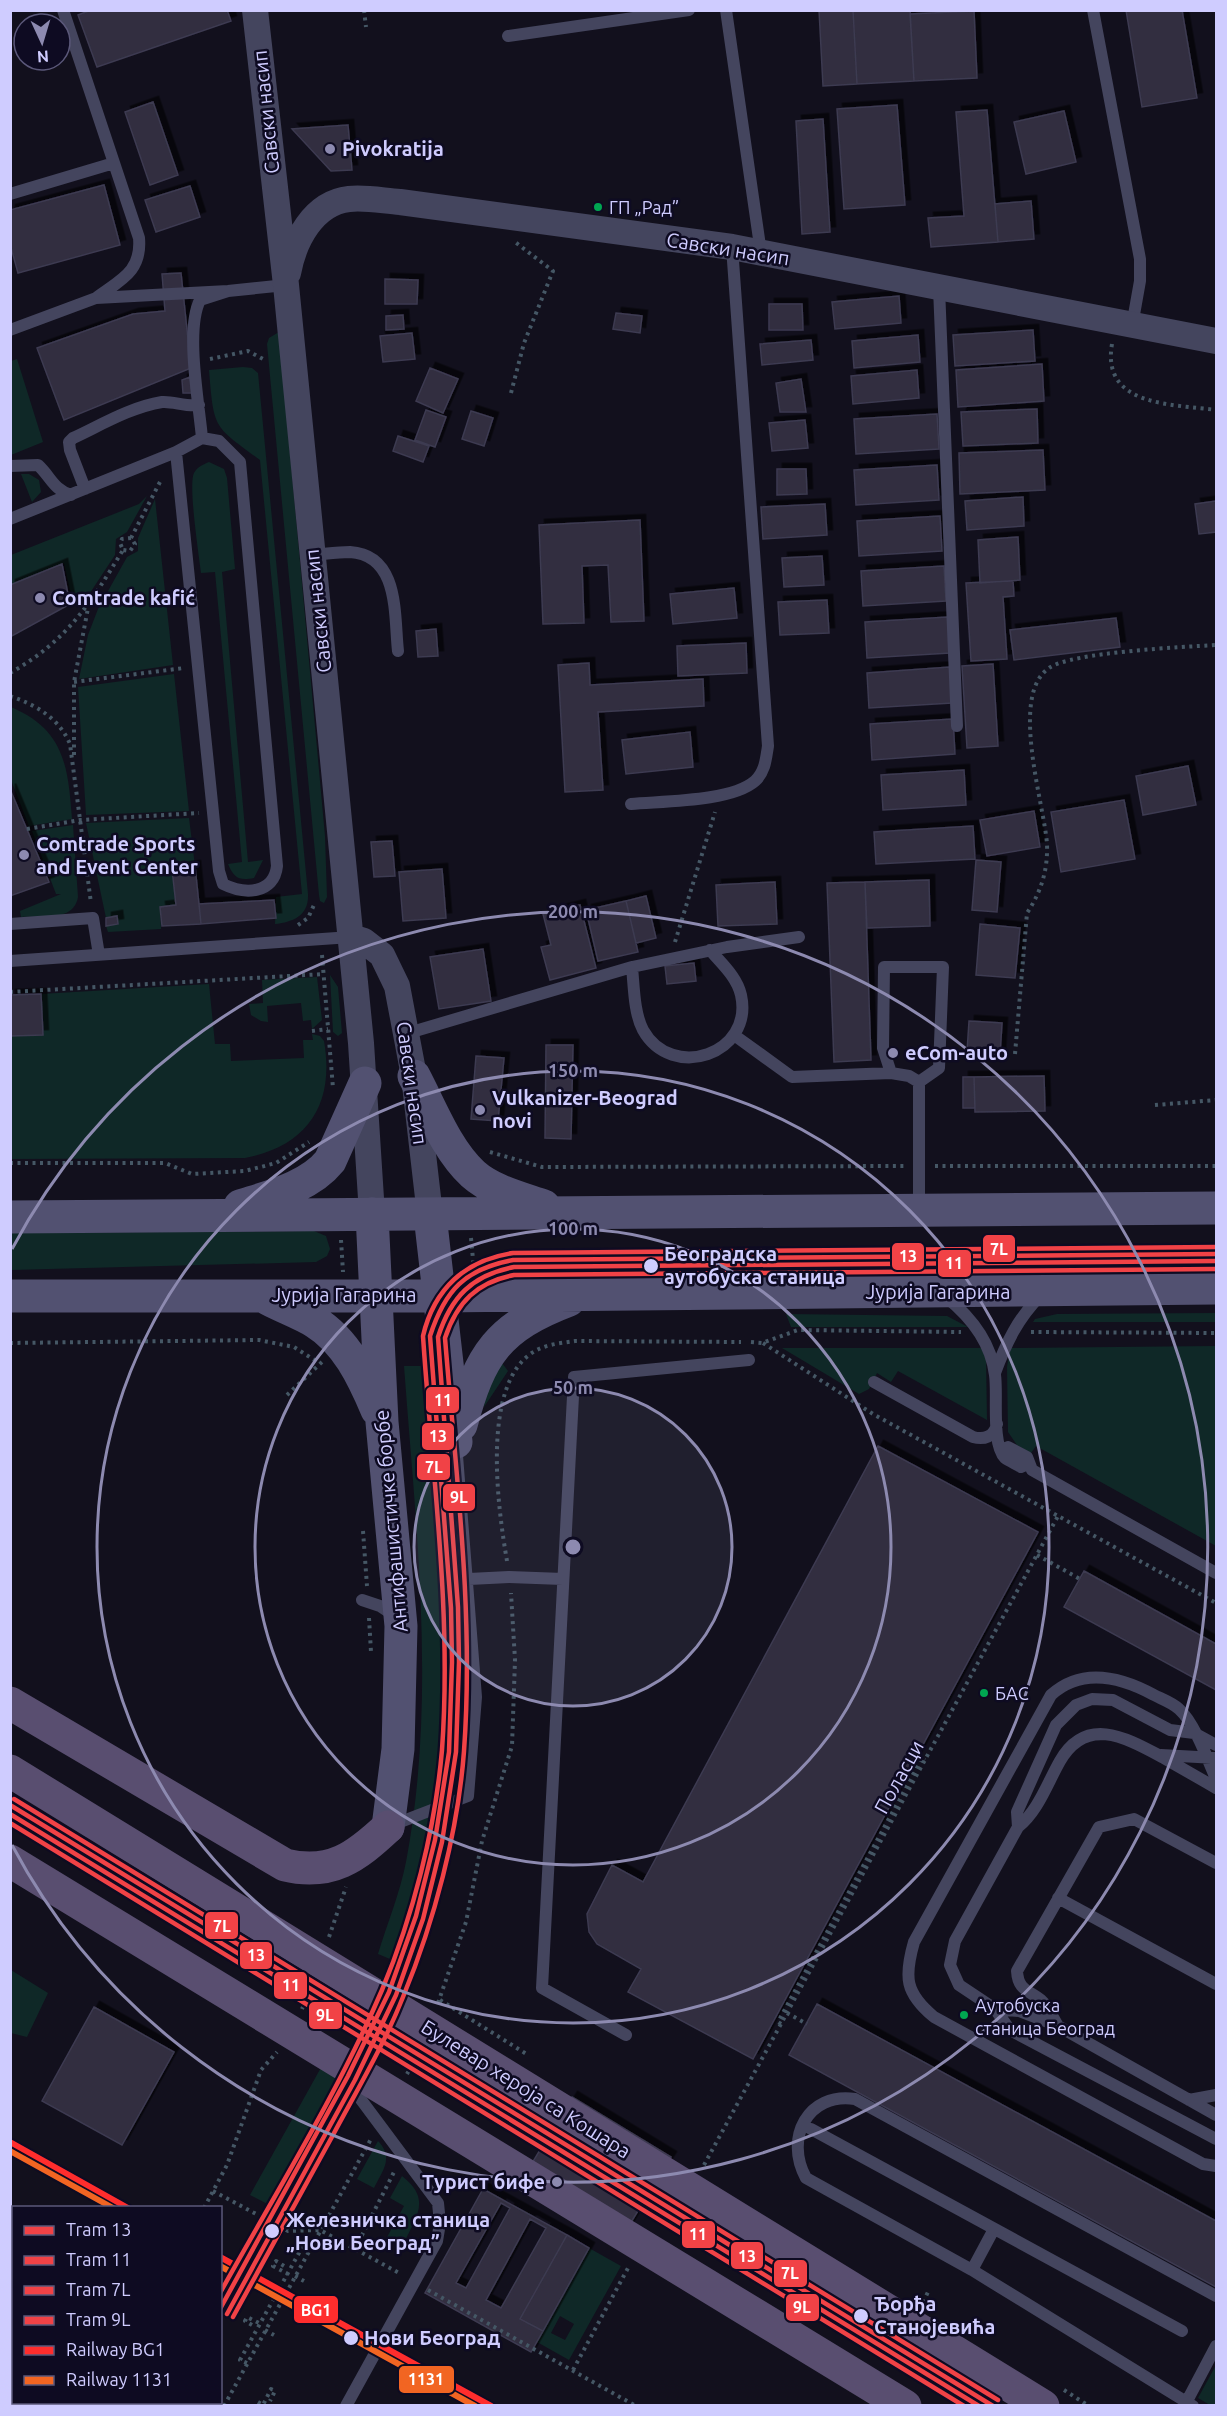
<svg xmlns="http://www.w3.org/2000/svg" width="1227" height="2416" font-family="Ubuntu,sans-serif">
  <defs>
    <filter id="shadow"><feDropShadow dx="5.5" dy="-5.5" stdDeviation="0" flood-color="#0009"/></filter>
  </defs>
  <rect width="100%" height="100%" fill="#12101d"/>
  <path fill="#0f2827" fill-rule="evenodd" d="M279 332 325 836 327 897 324 903 320 901 319 895 267 344 269 338Z
    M17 359 43 442 11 455V361Z
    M243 367 252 368 258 373 308 894C309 915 294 922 275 924L276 897 302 894 260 460C213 425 214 430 209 370Z
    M209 462 224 469 227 478 235 569 222 572 248 862 263 860 254 878C239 881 234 878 228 864L242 862 215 572 201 573C199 555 188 485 194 473 197 467 202 465 209 462Z
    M21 474H29L39 480 41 492 32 502Z
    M147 496 127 532 116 539 115 555 84 602 81 603 70 590 64 563 11 585V555L139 504Z
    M155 499 173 665 79 679 88 635 98 609 127 557 138 551V538Z
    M174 674 189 811 86 815 78 687Z
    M11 707C65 730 68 767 72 819L29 826 11 780Z
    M189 818 195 866 172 869 176 905 160 907 161 929 108 932 106 926 118 924 117 916 106 918 86 823Z
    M73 825 78 897C74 922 41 916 21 917L20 911 61 894H56L32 831Z
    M330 975 338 987 342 1033 338 1036 333 1032Z
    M317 977 322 1020 312 1029 311 1020 303 1021 301 1003 267 1006 268 1022 261 1021 251 1015 249 1004 263 1003 262 980Z
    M209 984 215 1044H230L231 1061 304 1058 303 1040H313L312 1034 320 1036 324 1041C335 1104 308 1146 245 1158L11 1159 10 1036 43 1035 41 994Z
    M314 1231 326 1236 330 1249 327 1256 316 1262 11 1270 10 1233Z
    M1216 1313V1322H1033L1035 1319 1057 1314Z
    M786 1314 947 1316 968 1327H791Z
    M1216 1346V1546L1036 1446 1031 1453 1017 1445 1008 1432 1007 1367 1010 1348Z
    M782 1348H981L986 1358 987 1420 898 1371 891 1382 877 1373 869 1389 859 1394Z
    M502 1363 508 1371 484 1407 487 1383Z
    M404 1366H434L439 1396C450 1520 473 1664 454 1786 445 1847 423 1906 402 1964L378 1954C387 1924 400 1893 406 1862 437 1699 416 1530 404 1366Z
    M11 1970 48 1993 27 2037 11 2033Z
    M323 2064 353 2085 279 2210 250 2195Z
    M378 2141C394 2158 383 2170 374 2188L357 2179Z
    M402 2176C433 2200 415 2218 402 2247L386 2239 404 2206 390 2198Z
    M589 2248 621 2266 569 2360 537 2342ZM560 2316 574 2324 565 2340 551 2333Z
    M1216 2365V2405H1210L1198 2398Z"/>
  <path fill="#302e3f" stroke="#3d3a51" stroke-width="1.5" fill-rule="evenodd" filter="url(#shadow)" d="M91 10H227L231 21 97 67 78 15Z
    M819 10H853L857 84 823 86Z
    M853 10H910L914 81 857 84Z
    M1126 10H1182L1197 98 1142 107Z
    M974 11 977 78 914 81 910 14Z
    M153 102 178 175 150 185 125 112Z
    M897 105 905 205 844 209 837 109Z
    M987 110 998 242 931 247 928 218 964 216 956 112Z
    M1064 111 1076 162 1026 174 1014 122Z
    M823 119 830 232 802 234 796 121Z
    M348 125 352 170 331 171 292 129Z
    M104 185 120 245 18 273 10 244V210Z
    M190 186 200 217 156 232 145 200Z
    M1031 201 1034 239 998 242 995 204Z
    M181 273 191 368 64 420 37 348 133 314 165 311 162 274Z
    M385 279 418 280 417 304H385Z
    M899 296 901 323 835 329 832 302Z
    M769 304H802L803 330H769Z
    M616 313 642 316 640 333 613 329Z
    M403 315 404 329 386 330V316Z
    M1033 330 1035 361 955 366 953 335Z
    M412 333 415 359 383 362 380 336Z
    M918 335 920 362 854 368 852 341Z
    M811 340 813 360 762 365 760 344Z
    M1042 364 1044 401 958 407 956 370Z
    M430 368 458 379 443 413 416 401Z
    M917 370 919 398 853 404 851 376Z
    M190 377 192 393H183L182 380Z
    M801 379 806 412H780L776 383Z
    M1037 409 1038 443 963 446 961 412Z
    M426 410 446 417 435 447 415 440Z
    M471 411 493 418 484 446 462 439Z
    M937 414 939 449 856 454 854 419Z
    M805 420 808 448 772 451 769 423Z
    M398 436 429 446 423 462 393 451Z
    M1043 450 1045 490 960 494 959 453Z
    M937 465 939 500 856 505 854 470Z
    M777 469H806L807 494 777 495Z
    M1023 497 1024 526 967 530 965 501Z
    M1216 501V532L1199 534 1195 504Z
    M825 504 827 535 763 539 761 507Z
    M940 516 942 551 859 556 857 521Z
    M640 520 644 621 611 622 608 565 582 566 584 623 543 624 539 525Z
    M1018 537 1020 580 980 583 978 540Z
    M822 556 824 585 784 587 782 558Z
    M62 564 70 604 10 637V585Z
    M944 566 946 601 863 606 861 571Z
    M1013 581 1014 596 1003 597 1007 659 971 661 966 583Z
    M734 588 737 618 673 624 670 594Z
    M827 600 829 633 780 635 778 602Z
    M948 617 950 653 867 658 865 622Z
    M1116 618 1120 647 1014 660 1010 630Z
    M436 629 438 656 418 657 416 631Z
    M746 643 747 673 678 676 677 646Z
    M589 663 590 685 703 679 704 706 598 712 603 790 565 792 558 665Z
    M993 664 998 746 967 748 962 666Z
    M950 667 952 703 869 708 867 673Z
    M953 719 955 754 872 760 870 724Z
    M690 732 693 767 626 774 622 740Z
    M1188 766 1196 805 1143 815 1136 776Z
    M964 770 966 805 883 810 881 775Z
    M10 789 49 882 10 896Z
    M1124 800 1135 859 1061 872 1051 812Z
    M1034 811 1040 847 987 856 980 820Z
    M973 826 975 859 876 864 874 832Z
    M392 841 395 876 374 877 371 842Z
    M976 860 1001 862 997 912 972 910Z
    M195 866 201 924 162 926 160 907 176 905 172 869Z
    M442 869 446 918 403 921 399 872Z
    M929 880 930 926 867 928 865 882Z
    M775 882 777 924 718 926 716 885Z
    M865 882 871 1060 834 1062 827 883Z
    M646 896 656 938 636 943 626 901Z
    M274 900 276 918 201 924 199 904Z
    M626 901 638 952 598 961 586 910Z
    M580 905 596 968 550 980 541 947 551 945 543 914Z
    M117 916 118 924 106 926V918Z
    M980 924 1020 928 1015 978 976 975Z
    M483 949 491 1001 439 1009 430 957Z
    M694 963 696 981 667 984 665 966Z
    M41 994 43 1035 10 1036V995Z
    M969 1021 1002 1023 1000 1055 967 1052Z
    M546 1045H573L571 1139 545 1138Z
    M476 1056 504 1058 498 1121 471 1119Z
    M1044 1076 1045 1111 975 1112 974 1077Z
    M963 1077H974L975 1108H963Z
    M878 1446 1038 1532 753 2059 628 1992 641 1969 597 1944 589 1932 587 1914 612 1865 643 1882Z
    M1084 1571 1216 1644V1690L1064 1607Z
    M817 2004 1216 2221V2287L789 2055Z
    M94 2007 174 2052 122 2145 42 2101Z
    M572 2097 671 2157 622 2237 523 2178Z
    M483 2189 567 2235 520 2319 543 2331 531 2352 425 2293ZM501 2203 510 2208 466 2288 456 2283ZM530 2219 546 2228 501 2308 486 2300Z
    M567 2235 589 2248 543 2331 520 2319Z"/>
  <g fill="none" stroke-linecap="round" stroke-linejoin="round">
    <path stroke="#455765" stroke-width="4" stroke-dasharray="3 4.5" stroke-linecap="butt" d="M364 10 366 27
      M1112 344C1101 407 1173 404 1216 410
      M210 359 248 351 263 359
      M511 393 524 343 553 271 515 242
      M131 538 161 480
      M10 673C67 641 90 604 123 550L120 543 122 539 131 538 135 544 130 551 123 550
      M74 682 184 668
      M10 696C36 705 59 718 70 744L91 903
      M74 755V682L88 608
      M27 829 80 820 199 813
      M298 925 308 918 314 905
      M675 942 715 812
      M322 955 333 1088
      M10 992 324 974
      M312 1031 328 1029
      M1015 1054 1027 913C1041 892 1048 870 1047 844 1044 803 1009 695 1049 668 1071 652 1184 647 1216 645
      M1155 1105 1216 1100
      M490 1152 542 1167 904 1166
      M10 1163H165L192 1174 245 1171 276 1163 309 1142
      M935 1166H1216
      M471 1238 474 1270
      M341 1240 343 1272
      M1031 1332 1216 1333
      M751 1342 762 1343 798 1330 961 1332
      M10 1343 259 1340 294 1347 319 1363
      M763 1343 873 1414 1216 1603
      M287 1395 322 1362
      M363 1531 367 1586
      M1037 1555 1080 1579
      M507 1561C498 1509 480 1382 535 1351 547 1344 562 1343 575 1341L741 1342
      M369 1618 371 1652
      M329 1937 346 1887
      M440 2000 528 2055
      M438 2003 466 1922 482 1841 512 1746 515 1660 511 1593
      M302 2009 312 1986
      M787 2013 807 2024
      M781 2024 778 2022 922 1758 925 1760
      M407 2074 419 2052
      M704 2165 1058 1516
      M213 2191 288 2231 320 2230 401 2274
      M204 2208 227 2165 261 2070 277 2052
      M355 2249 394 2172
      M284 2266 276 2261 273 2266 288 2274
      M295 2276 304 2281
      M428 2290 636 2406
      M923 2302 929 2290
      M252 2325 245 2321 247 2317 261 2324
      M265 2330 274 2335
      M10 2352 14 2347
      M247 2363 240 2360 305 2242 312 2245
      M573 2370 628 2268
      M1064 2390 1089 2406
      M258 2402 263 2405 271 2389 275 2391 270 2401
      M97 2406 98 2402
      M224 2406 371 2139"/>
    <path stroke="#44455e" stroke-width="12" d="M63 10 139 238C142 272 120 280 96 298
      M726 10 761 253
      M1093 10 1140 259V281L1132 326
      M508 36 689 10
      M10 194 114 163
      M939 288 957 726
      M10 330 96 298 228 291 286 285
      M176 452 219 871 223 884C245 895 274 894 277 866L240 462 219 441 202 438
      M10 466 38 465C51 477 53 489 71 495
      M85 489 70 450 69 442 73 438C101 425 131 407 162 402 173 401 186 407 199 405
      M10 519 176 452 202 438C199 403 185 330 200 300L228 291
      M313 555C325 554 338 552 350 552 400 555 394 616 398 651
      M631 804C662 801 731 802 755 781 765 772 766 759 768 746L732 247
      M10 924 93 918 99 955
      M10 961 351 937
      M632 967C634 987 634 1013 643 1030 672 1082 754 1054 741 995 737 977 722 964 710 950
      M405 1034 632 967 727 947 799 937
      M734 1035 792 1077 891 1073 909 1076 919 1082V1209
      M891 1073 883 1048 884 967H943L939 1068 919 1082
      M946 1297C971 1317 991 1342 995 1375 998 1394 991 1444 1005 1458 1009 1461 1016 1464 1021 1467L1028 1464
      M995 1373C1006 1343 1018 1318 1041 1295
      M874 1382 973 1437C984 1440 994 1437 997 1424
      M1002 1450 1008 1447 1027 1457 1032 1470 1216 1573
      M469 1579 509 1577 563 1579
      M362 1600 380 1606 395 1616
      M1161 1755 1216 1758
      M1216 1779C1208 1760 1194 1722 1179 1709 1173 1703 1162 1699 1154 1695 1121 1677 1082 1667 1051 1695L914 1942C904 1977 905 1993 934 2017L1203 2164 1216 2166
      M1216 1788C1199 1778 1181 1768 1164 1758 1128 1739 1087 1714 1060 1761 1047 1784 1038 1811 1018 1827L955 1941 950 1965 959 1985 995 2009 1010 2030 1216 2139
      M390 1826 468 1796 476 1697 456 1443
      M1018 1827 1017 1812 1056 1725 1076 1705 1092 1699 1113 1700 1170 1730 1194 1733 1216 1745
      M1058 1898 1216 1984
      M995 2009 1019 2011 1058 2026 1216 2115
      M1058 2026C1053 2018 1048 2006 1041 2000 1028 1990 1018 1990 1017 1971L1099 1827 1134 1819 1216 1863
      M626 2035 542 1988 574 1377 749 1360
      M1189 2100 1216 2095
      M811 2129 1182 2331
      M972 2270 994 2229
      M1187 2401 1216 2346
      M346 2406 437 2241 440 2223 438 2203 359 2097
      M1193 2406 972 2270 806 2178C784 2138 808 2092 855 2099L1216 2296"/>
    <path stroke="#44455e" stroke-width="26" d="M255 10 286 285 361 1043 372 1214
      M288 273C294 241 313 203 349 199 365 197 384 201 400 202L732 247 1216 341
      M351 937 364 941 382 955 397 986 414 1076 430 1215"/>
    <path stroke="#525171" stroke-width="33" d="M414 1076C431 1108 446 1149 473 1174 492 1191 521 1198 544 1206
      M240 1206C271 1196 309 1187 330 1161L365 1083
      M372 1214 382 1422 401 1626 398 1749 388 1827
      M430 1215 456 1442
      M10 1217 1216 1208
      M10 1296H439L1216 1288
      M268 1299C283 1307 300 1313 315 1322 346 1341 363 1377 377 1410
      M461 1425C480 1354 498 1327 569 1300"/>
    <path stroke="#594e70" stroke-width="33" d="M10 1703 285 1865C331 1876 356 1857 388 1827"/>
    <path stroke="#594e70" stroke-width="33" d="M10 1771 1043 2406
      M10 1861 905 2406"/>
    <defs>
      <path id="rail-1" d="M10 2142 128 2208
        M220 2257 491 2406"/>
      <path id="rail-2" d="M10 2151 113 2208
        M220 2266 475 2406"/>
    </defs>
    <use href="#rail-1" stroke="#0e0b22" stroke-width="10"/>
    <use href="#rail-2" stroke="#0e0b22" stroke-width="10"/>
    <use href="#rail-1" stroke="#ff2d2d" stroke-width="6"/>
    <use href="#rail-2" stroke="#f26522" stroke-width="6"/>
    <defs>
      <path id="tram-1" d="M10 1805 993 2406
        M220 2309 348 2076 389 1992 416 1916 435 1840 449 1752 452 1662 451 1608 430 1336C445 1290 465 1269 513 1260L1216 1254"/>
      <path id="tram-2" d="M10 1814 979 2406
        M227 2314 355 2080 396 1995 423 1919 442 1842 456 1752 459 1662 458 1607 438 1337C451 1297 472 1275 514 1267L1216 1261"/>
      <path id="tram-3" d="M14 1799 998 2400
        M220 2293C275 2194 337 2095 382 1990 413 1916 435 1830 442 1750 452 1612 432 1473 423 1336 434 1289 465 1260 513 1253L1216 1247"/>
      <path id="tram-4" d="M10 1823 964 2406
        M233 2317C266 2257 299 2196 333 2135 357 2090 384 2045 403 1997 434 1922 458 1832 464 1751 474 1614 456 1475 445 1338 457 1302 477 1282 514 1275L1216 1269"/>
    </defs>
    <use href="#tram-1" stroke="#0e0b22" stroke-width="9"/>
    <use href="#tram-2" stroke="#0e0b22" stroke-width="9"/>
    <use href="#tram-3" stroke="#0e0b22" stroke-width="9"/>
    <use href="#tram-4" stroke="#0e0b22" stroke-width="9"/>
    <use href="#tram-1" stroke="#f14246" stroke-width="4.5"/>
    <use href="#tram-2" stroke="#f14246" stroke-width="4.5"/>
    <use href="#tram-3" stroke="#f14246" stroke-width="4.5"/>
    <use href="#tram-4" stroke="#f14246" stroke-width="4.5"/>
  </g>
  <circle cx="573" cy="1547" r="159" fill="#8d8ab0" fill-opacity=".12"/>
  <g fill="none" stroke="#8d8ab0" stroke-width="3">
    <circle cx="573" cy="1547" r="159"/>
    <circle cx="573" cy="1547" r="318"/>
    <circle cx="573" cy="1547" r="476"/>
    <path d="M12 1249A635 635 0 1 1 12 1845"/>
  </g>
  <g fill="#8d8ab0" stroke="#0e0b22" stroke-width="2">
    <circle cx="330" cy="149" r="6"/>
    <circle cx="40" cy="598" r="6"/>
    <circle cx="24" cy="855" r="6"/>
    <circle cx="893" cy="1053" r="6"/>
    <circle cx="480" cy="1110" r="6"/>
    <circle cx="557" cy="2182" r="6"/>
  </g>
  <g fill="#00a651" stroke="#0e0b22" stroke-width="2">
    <circle cx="598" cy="207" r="5"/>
    <circle cx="984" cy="1693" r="5"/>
    <circle cx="964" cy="2015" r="5"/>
  </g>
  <g fill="#cfccff" stroke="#0e0b22" stroke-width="2">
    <circle cx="651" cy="1266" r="8"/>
    <circle cx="272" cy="2231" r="8"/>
    <circle cx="861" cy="2316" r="8"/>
    <circle cx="351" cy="2338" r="8"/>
  </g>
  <g text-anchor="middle" stroke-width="5" stroke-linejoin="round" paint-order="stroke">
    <g font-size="18" fill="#cfccff" stroke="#0e0b22" text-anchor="start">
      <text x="609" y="214">ГП „Рад”</text>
      <text x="995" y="1700">БАС</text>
      <text x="975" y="2012">Аутобуска<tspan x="975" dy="23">станица Београд</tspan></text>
    </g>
    <g font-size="20" fill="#cfccff" stroke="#0e0b22">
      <text transform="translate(266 112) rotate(-96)" y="7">Савски насип</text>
      <text transform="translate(728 249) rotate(9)" y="7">Савски насип</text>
      <text transform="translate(318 611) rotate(-96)" y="7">Савски насип</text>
      <text transform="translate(412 1083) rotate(82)" y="7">Савски насип</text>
      <text x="938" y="1299">Јурија Гагарина</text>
      <text x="344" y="1302">Јурија Гагарина</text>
      <text transform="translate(391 1521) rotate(-95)" y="7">Антифашистичке борбе</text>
      <text transform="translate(899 1777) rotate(-61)" y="7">Поласци</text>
      <text transform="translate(526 2089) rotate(32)" y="7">Булевар хероја са Кошара</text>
    </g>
    <g font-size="20" font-weight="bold" fill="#cfccff" stroke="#0e0b22" text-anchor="start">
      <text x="342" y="156">Pivokratija</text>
      <text x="52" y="605">Comtrade kafić</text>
      <text x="36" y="851">Comtrade Sports<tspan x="36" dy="23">and Event Center</tspan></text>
      <text x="905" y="1060">eCom-auto</text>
      <text x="492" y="1105">Vulkanizer-Beograd<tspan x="492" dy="23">novi</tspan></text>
      <text x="545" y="2189" text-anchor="end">Турист бифе</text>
    </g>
    <g font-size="20" font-weight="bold" fill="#cfccff" stroke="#0e0b22" text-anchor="start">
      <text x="664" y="1261">Београдска<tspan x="664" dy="23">аутобуска станица</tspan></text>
      <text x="286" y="2227">Железничка станица<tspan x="286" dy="23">„Нови Београд”</tspan></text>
      <text x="874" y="2311">Ђорђа<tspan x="874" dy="23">Станојевића</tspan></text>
      <text x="364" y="2345">Нови Београд</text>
    </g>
  </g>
  <circle cx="573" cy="1547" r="9" fill="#8d8ab0" stroke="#0e0b22" stroke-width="3"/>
  <g font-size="18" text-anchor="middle" font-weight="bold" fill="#8d8ab0" stroke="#0e0b22" stroke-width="5" stroke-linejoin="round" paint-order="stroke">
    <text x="573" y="918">200 m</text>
    <text x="573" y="1077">150 m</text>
    <text x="573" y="1235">100 m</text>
    <text x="573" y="1394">50 m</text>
  </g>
  <g stroke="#0e0b22" stroke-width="2">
    <rect x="982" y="1234" width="34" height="29" rx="6" fill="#f14246"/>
    <rect x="891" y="1242" width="34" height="29" rx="6" fill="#f14246"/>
    <rect x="937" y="1249" width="35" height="29" rx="6" fill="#f14246"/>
    <rect x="425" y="1386" width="35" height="28" rx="6" fill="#f14246"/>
    <rect x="421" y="1422" width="34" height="29" rx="6" fill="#f14246"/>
    <rect x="416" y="1453" width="35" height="28" rx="6" fill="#f14246"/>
    <rect x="442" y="1483" width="34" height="29" rx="6" fill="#f14246"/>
    <rect x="204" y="1911" width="35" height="29" rx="6" fill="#f14246"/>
    <rect x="239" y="1941" width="34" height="29" rx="6" fill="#f14246"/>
    <rect x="273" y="1971" width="35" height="29" rx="6" fill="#f14246"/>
    <rect x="308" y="2001" width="35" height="29" rx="6" fill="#f14246"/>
    <rect x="681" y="2220" width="35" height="29" rx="6" fill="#f14246"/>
    <rect x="730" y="2241" width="34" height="29" rx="6" fill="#f14246"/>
    <rect x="773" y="2259" width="35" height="29" rx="6" fill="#f14246"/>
    <rect x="785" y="2293" width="35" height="29" rx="6" fill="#f14246"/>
    <rect x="293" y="2295" width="46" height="29" rx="6" fill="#ff2d2d"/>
    <rect x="398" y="2365" width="57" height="29" rx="6" fill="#f26522"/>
  </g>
  <g font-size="16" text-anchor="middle" font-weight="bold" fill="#fff">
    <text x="999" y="1255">7L</text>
    <text x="908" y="1262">13</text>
    <text x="954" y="1269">11</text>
    <text x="443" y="1406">11</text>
    <text x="438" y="1442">13</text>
    <text x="434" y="1473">7L</text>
    <text x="459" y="1503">9L</text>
    <text x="222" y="1932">7L</text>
    <text x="256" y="1961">13</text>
    <text x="291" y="1991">11</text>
    <text x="325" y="2021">9L</text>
    <text x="698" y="2240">11</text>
    <text x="747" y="2262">13</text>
    <text x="790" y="2279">7L</text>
    <text x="802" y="2313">9L</text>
    <text x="316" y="2316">BG1</text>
    <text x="426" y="2385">1131</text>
  </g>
  <rect width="1227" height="2416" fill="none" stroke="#cfccff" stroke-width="24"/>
  <rect x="12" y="2206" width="210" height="198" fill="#0e0b22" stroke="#5b587a" stroke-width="1.5"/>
  <rect x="24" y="2226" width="30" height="9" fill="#f14246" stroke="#5b587a" stroke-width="1.5"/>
  <text x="66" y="2236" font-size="18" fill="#cfccff">Tram 13</text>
  <rect x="24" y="2256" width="30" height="9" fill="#f14246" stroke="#5b587a" stroke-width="1.5"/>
  <text x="66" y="2266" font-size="18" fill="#cfccff">Tram 11</text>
  <rect x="24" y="2286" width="30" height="9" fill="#f14246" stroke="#5b587a" stroke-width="1.5"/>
  <text x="66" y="2296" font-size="18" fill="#cfccff">Tram 7L</text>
  <rect x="24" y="2316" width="30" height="9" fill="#f14246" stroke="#5b587a" stroke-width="1.5"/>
  <text x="66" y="2326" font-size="18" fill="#cfccff">Tram 9L</text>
  <rect x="24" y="2346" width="30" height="9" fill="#ff2d2d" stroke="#5b587a" stroke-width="1.5"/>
  <text x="66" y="2356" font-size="18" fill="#cfccff">Railway BG1</text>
  <rect x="24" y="2376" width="30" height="9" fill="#f26522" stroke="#5b587a" stroke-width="1.5"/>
  <text x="66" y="2386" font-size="18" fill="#cfccff">Railway 1131</text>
  <g transform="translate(42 42) rotate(176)"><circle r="28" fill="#0e0b22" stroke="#5b587a" stroke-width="1.5"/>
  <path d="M0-4.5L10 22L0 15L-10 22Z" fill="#8d8ab0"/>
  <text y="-9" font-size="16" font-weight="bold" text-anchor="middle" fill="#cfccff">N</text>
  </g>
</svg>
